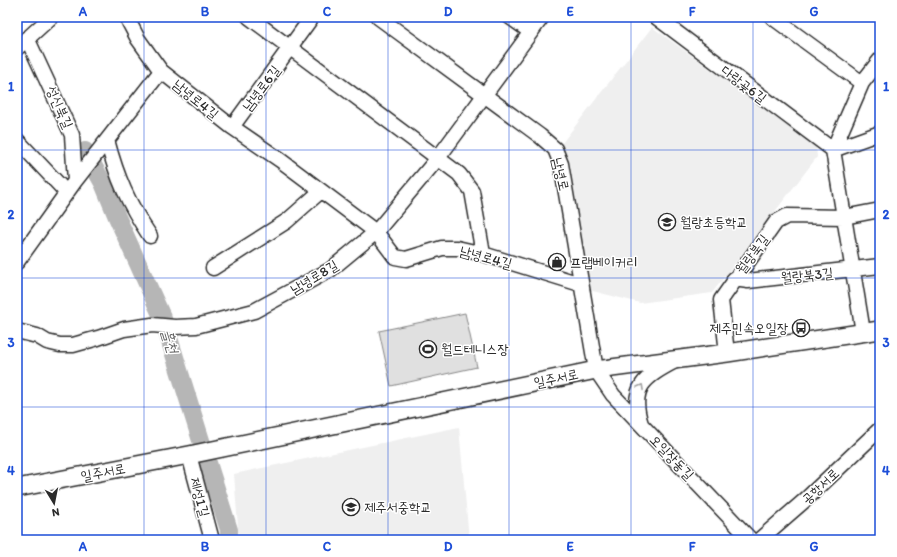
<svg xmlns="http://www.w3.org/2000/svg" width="897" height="557" font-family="Itim,'Poor Story',sans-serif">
  <rect width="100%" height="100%" fill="#fff"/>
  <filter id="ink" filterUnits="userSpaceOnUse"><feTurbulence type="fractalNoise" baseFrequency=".025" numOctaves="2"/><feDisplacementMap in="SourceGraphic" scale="8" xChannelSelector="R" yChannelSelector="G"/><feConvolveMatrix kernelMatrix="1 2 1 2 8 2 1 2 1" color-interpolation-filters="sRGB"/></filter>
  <g filter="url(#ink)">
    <path fill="#efefef" d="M652 27 816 146 817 157 712 293 640 303 577 287 555 152Z
      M459 427 469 540H239L234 474Z"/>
    <path fill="#e0e0e0" stroke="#868686" d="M465 313 477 367 391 386 379 331Z"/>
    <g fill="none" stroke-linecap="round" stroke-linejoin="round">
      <path stroke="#b6b6b6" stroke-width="18" d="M85 151 103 183 117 217 163 319 229 530V540"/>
      <defs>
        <path id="minor" d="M129 17V22L138 39 161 71 232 127 280 160 376 232 395 257 406 259 442 248H457L483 254 580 284
          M249 17 459 174 472 191 483 254
          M378 17 540 136 555 149 561 164 596 370 613 395 751 540
          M510 17 531 32
          M656 17 833 150 880 133
          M772 17 862 83
          M27 38 72 135 75 181
          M17 48 51 17
          M232 127 312 17
          M17 140 66 192
          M107 140C117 178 128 203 150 236
          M17 262 75 181 161 71
          M213 268 287 221 321 191
          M734 279 748 281 880 266
          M17 331 37 336 47 342 60 345H73L98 338 124 329 152 325 175 327 196 326 254 311 330 270 376 232 438 158 542 17
          M863 332 833 150 862 83 880 60
          M727 353 721 300 776 222 787 216 844 217 880 210
          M641 424C629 387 645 377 675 361
          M189 455 212 540
          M759 540 804 501 880 429"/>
        <path id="major" d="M17 488 189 455 596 370 727 353 880 330"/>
      </defs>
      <use href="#minor" stroke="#2b2b2b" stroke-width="17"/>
      <use href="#major" stroke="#2b2b2b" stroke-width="20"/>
      <use href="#minor" stroke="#fff" stroke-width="14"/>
      <use href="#major" stroke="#fff" stroke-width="17"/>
    </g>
    <defs><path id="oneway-chevron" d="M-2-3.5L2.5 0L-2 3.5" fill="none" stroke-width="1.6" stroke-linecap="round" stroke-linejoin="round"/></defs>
    <use stroke="#a0a0a0" href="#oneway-chevron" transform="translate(641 387) rotate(-61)"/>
  </g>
  <path fill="none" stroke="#1d4ed8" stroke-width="1" stroke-opacity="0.55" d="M144 17V540M266 17V540M388 17V540M509 17V540M631 17V540M753 17V540M17 150H880M17 278H880M17 407H880"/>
  <defs>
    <symbol id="school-ring" viewBox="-11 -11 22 22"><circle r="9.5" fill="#fff" stroke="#2b2b2b" stroke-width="1.5"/><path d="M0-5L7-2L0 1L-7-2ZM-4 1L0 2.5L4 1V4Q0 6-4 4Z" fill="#2b2b2b"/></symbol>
    <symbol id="shop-ring" viewBox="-11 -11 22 22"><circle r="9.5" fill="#fff" stroke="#2b2b2b" stroke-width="1.5"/><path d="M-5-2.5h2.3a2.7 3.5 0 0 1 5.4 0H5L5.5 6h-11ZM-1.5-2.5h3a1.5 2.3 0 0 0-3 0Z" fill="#2b2b2b"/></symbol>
    <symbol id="bus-ring" viewBox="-11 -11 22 22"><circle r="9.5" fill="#fff" stroke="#2b2b2b" stroke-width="1.5"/><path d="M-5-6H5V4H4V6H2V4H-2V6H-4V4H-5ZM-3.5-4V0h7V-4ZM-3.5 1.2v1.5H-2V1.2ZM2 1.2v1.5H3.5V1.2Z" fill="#2b2b2b"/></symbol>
    <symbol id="stadium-ring" viewBox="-11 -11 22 22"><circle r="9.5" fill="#fff" stroke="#2b2b2b" stroke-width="1.5"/><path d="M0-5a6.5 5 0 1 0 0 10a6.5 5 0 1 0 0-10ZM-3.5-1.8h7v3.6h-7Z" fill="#2b2b2b"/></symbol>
  </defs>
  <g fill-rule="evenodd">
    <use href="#school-ring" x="657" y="212" width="20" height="20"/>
    <use href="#shop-ring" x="547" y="252" width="20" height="20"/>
    <use href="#bus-ring" x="791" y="318" width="20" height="20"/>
    <use href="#stadium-ring" x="418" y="339" width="20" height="20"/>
    <use href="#school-ring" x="341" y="497" width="20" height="20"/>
  </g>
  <g text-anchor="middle" stroke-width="3" stroke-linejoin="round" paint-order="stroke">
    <g font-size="14" fill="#2b2b2b" stroke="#fff">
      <text transform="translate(744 84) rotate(37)" y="5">다랑곶6길</text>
      <text transform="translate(261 88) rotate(-53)" y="5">남녕로6길</text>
      <text transform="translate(196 99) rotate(39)" y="5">남녕로4길</text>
      <text transform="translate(60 107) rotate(66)" y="5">성신북길</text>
      <text transform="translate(561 174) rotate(77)" y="5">남녕로</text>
      <text transform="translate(752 254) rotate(-53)" y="5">월랑북길</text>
      <text transform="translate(486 257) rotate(15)" y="5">남녕로4길</text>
      <text transform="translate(807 275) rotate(-6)" y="5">월랑북3길</text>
      <text transform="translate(314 277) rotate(-31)" y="5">남녕로8길</text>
      <text transform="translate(556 378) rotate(-12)" y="5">일주서로</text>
      <text transform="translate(672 457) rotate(46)" y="5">오일장동길</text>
      <text transform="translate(103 472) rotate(-11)" y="5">일주서로</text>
      <text transform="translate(820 486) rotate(-43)" y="5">공항서로</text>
      <text transform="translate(200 497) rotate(75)" y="5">제성1길</text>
    </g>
    <g font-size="14" fill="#2b2b2b" stroke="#fff" text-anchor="start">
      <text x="680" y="227">월랑초등학교</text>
      <text x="570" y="267">프랩베이커리</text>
      <text x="788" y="333" text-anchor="end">제주민속오일장</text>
      <text x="441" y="354">월드테니스장</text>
      <text x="364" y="512">제주서중학교</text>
    </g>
    <g font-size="15" font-style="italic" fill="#5c5c5c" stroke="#fff">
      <text transform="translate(170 341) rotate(73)" y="5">흘천</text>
    </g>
  </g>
  <rect width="897" height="557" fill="none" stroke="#fff" stroke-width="44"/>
  <g transform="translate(54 503) rotate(170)" stroke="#ffffff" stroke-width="3" paint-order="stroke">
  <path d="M0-3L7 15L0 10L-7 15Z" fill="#2b2b2b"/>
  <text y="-6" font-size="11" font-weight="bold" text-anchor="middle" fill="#2b2b2b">N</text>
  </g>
  <rect x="22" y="22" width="853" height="513" fill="none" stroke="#1d4ed8" stroke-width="1.5"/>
  <g font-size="13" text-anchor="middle" font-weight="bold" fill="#1d4ed8">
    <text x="83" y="16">A</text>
    <text x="205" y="16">B</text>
    <text x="327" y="16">C</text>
    <text x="448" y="16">D</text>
    <text x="570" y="16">E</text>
    <text x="692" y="16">F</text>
    <text x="814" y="16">G</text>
    <text x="11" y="91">1</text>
    <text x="886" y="91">1</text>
    <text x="11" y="219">2</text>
    <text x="886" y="219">2</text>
    <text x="11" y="347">3</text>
    <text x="886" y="347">3</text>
    <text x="11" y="475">4</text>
    <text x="886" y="475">4</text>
    <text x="83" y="551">A</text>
    <text x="205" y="551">B</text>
    <text x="327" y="551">C</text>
    <text x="448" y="551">D</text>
    <text x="570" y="551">E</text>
    <text x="692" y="551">F</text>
    <text x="814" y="551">G</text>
  </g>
</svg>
